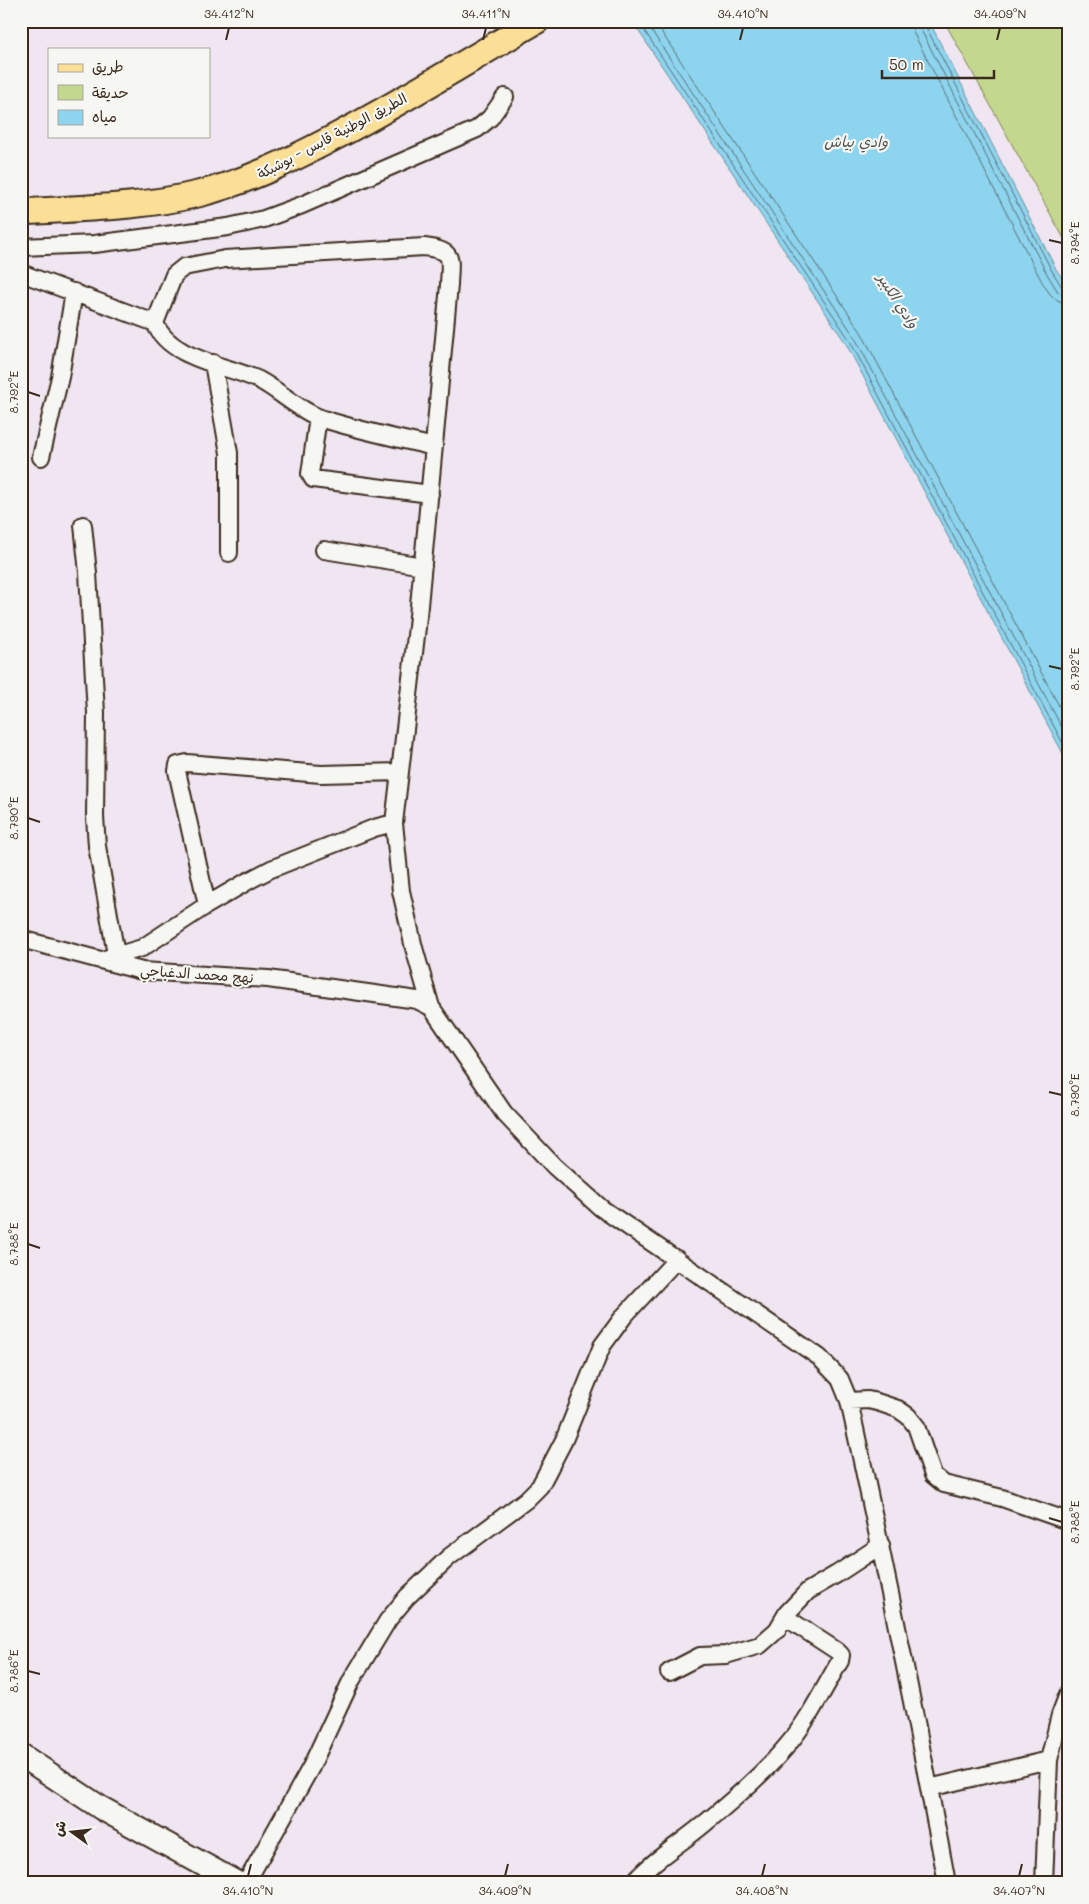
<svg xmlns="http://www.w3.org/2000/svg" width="1089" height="1904" font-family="Mali,'Playpen Sans Arabic',sans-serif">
  <rect width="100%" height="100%" fill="#f0e6f1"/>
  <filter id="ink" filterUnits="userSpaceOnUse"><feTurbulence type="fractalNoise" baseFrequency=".02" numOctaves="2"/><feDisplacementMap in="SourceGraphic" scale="10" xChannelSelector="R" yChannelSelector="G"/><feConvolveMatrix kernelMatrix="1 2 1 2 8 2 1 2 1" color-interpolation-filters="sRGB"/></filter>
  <g filter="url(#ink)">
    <path fill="#c3d88e" stroke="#7f8156" d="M944 21H1068V246Z"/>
    <path fill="#8dd4ef" stroke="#6c909b" d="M632 21H929L1056 269 1068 287V763L845 342Z"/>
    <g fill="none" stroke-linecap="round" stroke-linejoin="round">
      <path stroke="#5c6e72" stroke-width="1" d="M638 21 849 339 1068 753
        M645 21 854 336 1068 739
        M654 21 861 332 1068 723
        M911 21 913 32 1040 278C1047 290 1052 302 1068 303
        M918 21 920 28 1047 274 1058 292 1068 295
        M925 21V25L1052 271 1062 287 1068 289"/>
      <defs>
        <path id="street" d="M21 247 94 244 228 227 264 219 302 205 477 129 490 118 505 97
          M21 273 155 323 174 275 184 267 225 259 424 247C455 251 450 257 449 285L417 627 394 823 401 891 414 948 431 1007
          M155 323C169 359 227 365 259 380 280 391 297 409 320 418 357 430 397 438 434 447
          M213 363 229 453V553
          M318 417 310 474 313 479 430 494
          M41 457 60 377 74 292
          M83 525 88 573 96 713 95 817 97 846 116 955
          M324 550 423 566
          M207 905 177 771 178 765 187 763 321 774 400 772
          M21 939 142 971 268 979 417 1000 431 1007 504 1113 554 1166 601 1208 819 1357 840 1379 849 1401C884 1561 917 1721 947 1883
          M105 959 142 948 207 905 248 881 271 869 374 828 394 823
          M849 1401 868 1400 877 1402 898 1409 908 1416 916 1426 933 1475 944 1484 1002 1498 1068 1521
          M669 1672 700 1656 726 1655 760 1645 777 1630 787 1613 808 1591 837 1574 881 1545
          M929 1788 1049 1760
          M246 1883 311 1767 351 1681 388 1620 407 1597 449 1557 526 1500 540 1486 564 1440 602 1346 624 1316 677 1259
          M633 1883C653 1860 680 1844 704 1824 732 1801 761 1776 785 1748 807 1723 823 1690 840 1661L841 1655 837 1651 785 1617
          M1044 1883 1049 1760 1060 1715 1068 1694"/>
        <path id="secondary" d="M21 1755 101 1808 237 1883"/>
        <path id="primary" d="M21 212C80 208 140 208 198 194 246 182 289 161 333 138 402 102 469 60 536 21"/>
      </defs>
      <use href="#street" stroke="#3b2a1e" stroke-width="20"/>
      <use href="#secondary" stroke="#3b2a1e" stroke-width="26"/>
      <use href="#primary" stroke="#3b2a1e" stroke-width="29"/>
      <use href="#street" stroke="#f6f6f2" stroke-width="16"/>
      <use href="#secondary" stroke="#f6f6f2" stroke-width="22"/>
      <use href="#primary" stroke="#fbdf96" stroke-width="25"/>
    </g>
  </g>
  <path fill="none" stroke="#3b2a1e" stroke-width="2" d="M226 40 229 28M483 40 486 28M740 40 743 28M997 40 1000 28M1049 240 1062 243M28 392 40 396M1049 666 1062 669M28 818 40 822M1049 1092 1062 1095M28 1244 40 1248M1049 1518 1062 1522M28 1671 40 1674M248 1876 251 1864M505 1876 508 1864M762 1876 765 1864M1019 1876 1022 1864"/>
  <g text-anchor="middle" stroke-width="4.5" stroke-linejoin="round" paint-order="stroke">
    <g font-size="14" fill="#3b2a1e" stroke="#f6f6f2">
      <text transform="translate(332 136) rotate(-28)" y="5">الطريق الوطنية قابس - بوشبكة</text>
      <text transform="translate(197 974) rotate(4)" y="5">نهج محمد الدغباجي</text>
    </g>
    <g font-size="15" font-style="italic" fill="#505452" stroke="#f6f6f2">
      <text x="856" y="147">وادي بياش</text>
      <text transform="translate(898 301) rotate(57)" y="5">وادي الكبير</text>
    </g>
  </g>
  <rect width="1089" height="1904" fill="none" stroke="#f6f6f2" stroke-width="55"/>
  <rect x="48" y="48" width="162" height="90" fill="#f6f6f2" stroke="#aba49d"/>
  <rect x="58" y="64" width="25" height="8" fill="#fbdf96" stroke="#aba49d"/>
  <text x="92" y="72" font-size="15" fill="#3b2a1e">طريق</text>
  <rect x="58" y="85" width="25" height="15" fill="#c3d88e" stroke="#aba49d"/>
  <text x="92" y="98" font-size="15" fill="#3b2a1e">حديقة</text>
  <rect x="58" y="110" width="25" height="15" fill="#8dd4ef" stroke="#aba49d"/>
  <text x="92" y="122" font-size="15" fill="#3b2a1e">مياه</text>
  <g transform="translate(72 1832) rotate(285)" stroke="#f6f6f2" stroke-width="4" paint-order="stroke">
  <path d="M0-4L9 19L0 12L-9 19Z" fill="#3b2a1e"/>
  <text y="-8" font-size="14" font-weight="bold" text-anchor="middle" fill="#3b2a1e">ش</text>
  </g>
  <path d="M882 70v8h112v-8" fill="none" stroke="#3b2a1e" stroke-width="2.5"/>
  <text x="889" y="70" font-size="15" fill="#3b2a1e" stroke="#f6f6f2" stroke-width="4" paint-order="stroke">50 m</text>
  <rect x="28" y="28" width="1034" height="1848" fill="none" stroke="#3b2a1e" stroke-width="2"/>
  <g font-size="12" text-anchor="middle" fill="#3b2a1e">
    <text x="229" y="18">34.412°N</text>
    <text x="486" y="18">34.411°N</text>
    <text x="743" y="18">34.410°N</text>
    <text x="1000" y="18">34.409°N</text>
    <text transform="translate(1075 243) rotate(-90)" y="4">8.794°E</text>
    <text transform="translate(14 392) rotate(-90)" y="4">8.792°E</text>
    <text transform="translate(1075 669) rotate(-90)" y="4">8.792°E</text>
    <text transform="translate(14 818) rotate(-90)" y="4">8.790°E</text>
    <text transform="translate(1075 1095) rotate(-90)" y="4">8.790°E</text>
    <text transform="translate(14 1244) rotate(-90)" y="4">8.788°E</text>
    <text transform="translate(1075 1522) rotate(-90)" y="4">8.788°E</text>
    <text transform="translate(14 1671) rotate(-90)" y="4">8.786°E</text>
    <text x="248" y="1895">34.410°N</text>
    <text x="505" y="1895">34.409°N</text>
    <text x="762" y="1895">34.408°N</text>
    <text x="1019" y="1895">34.407°N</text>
  </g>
</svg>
